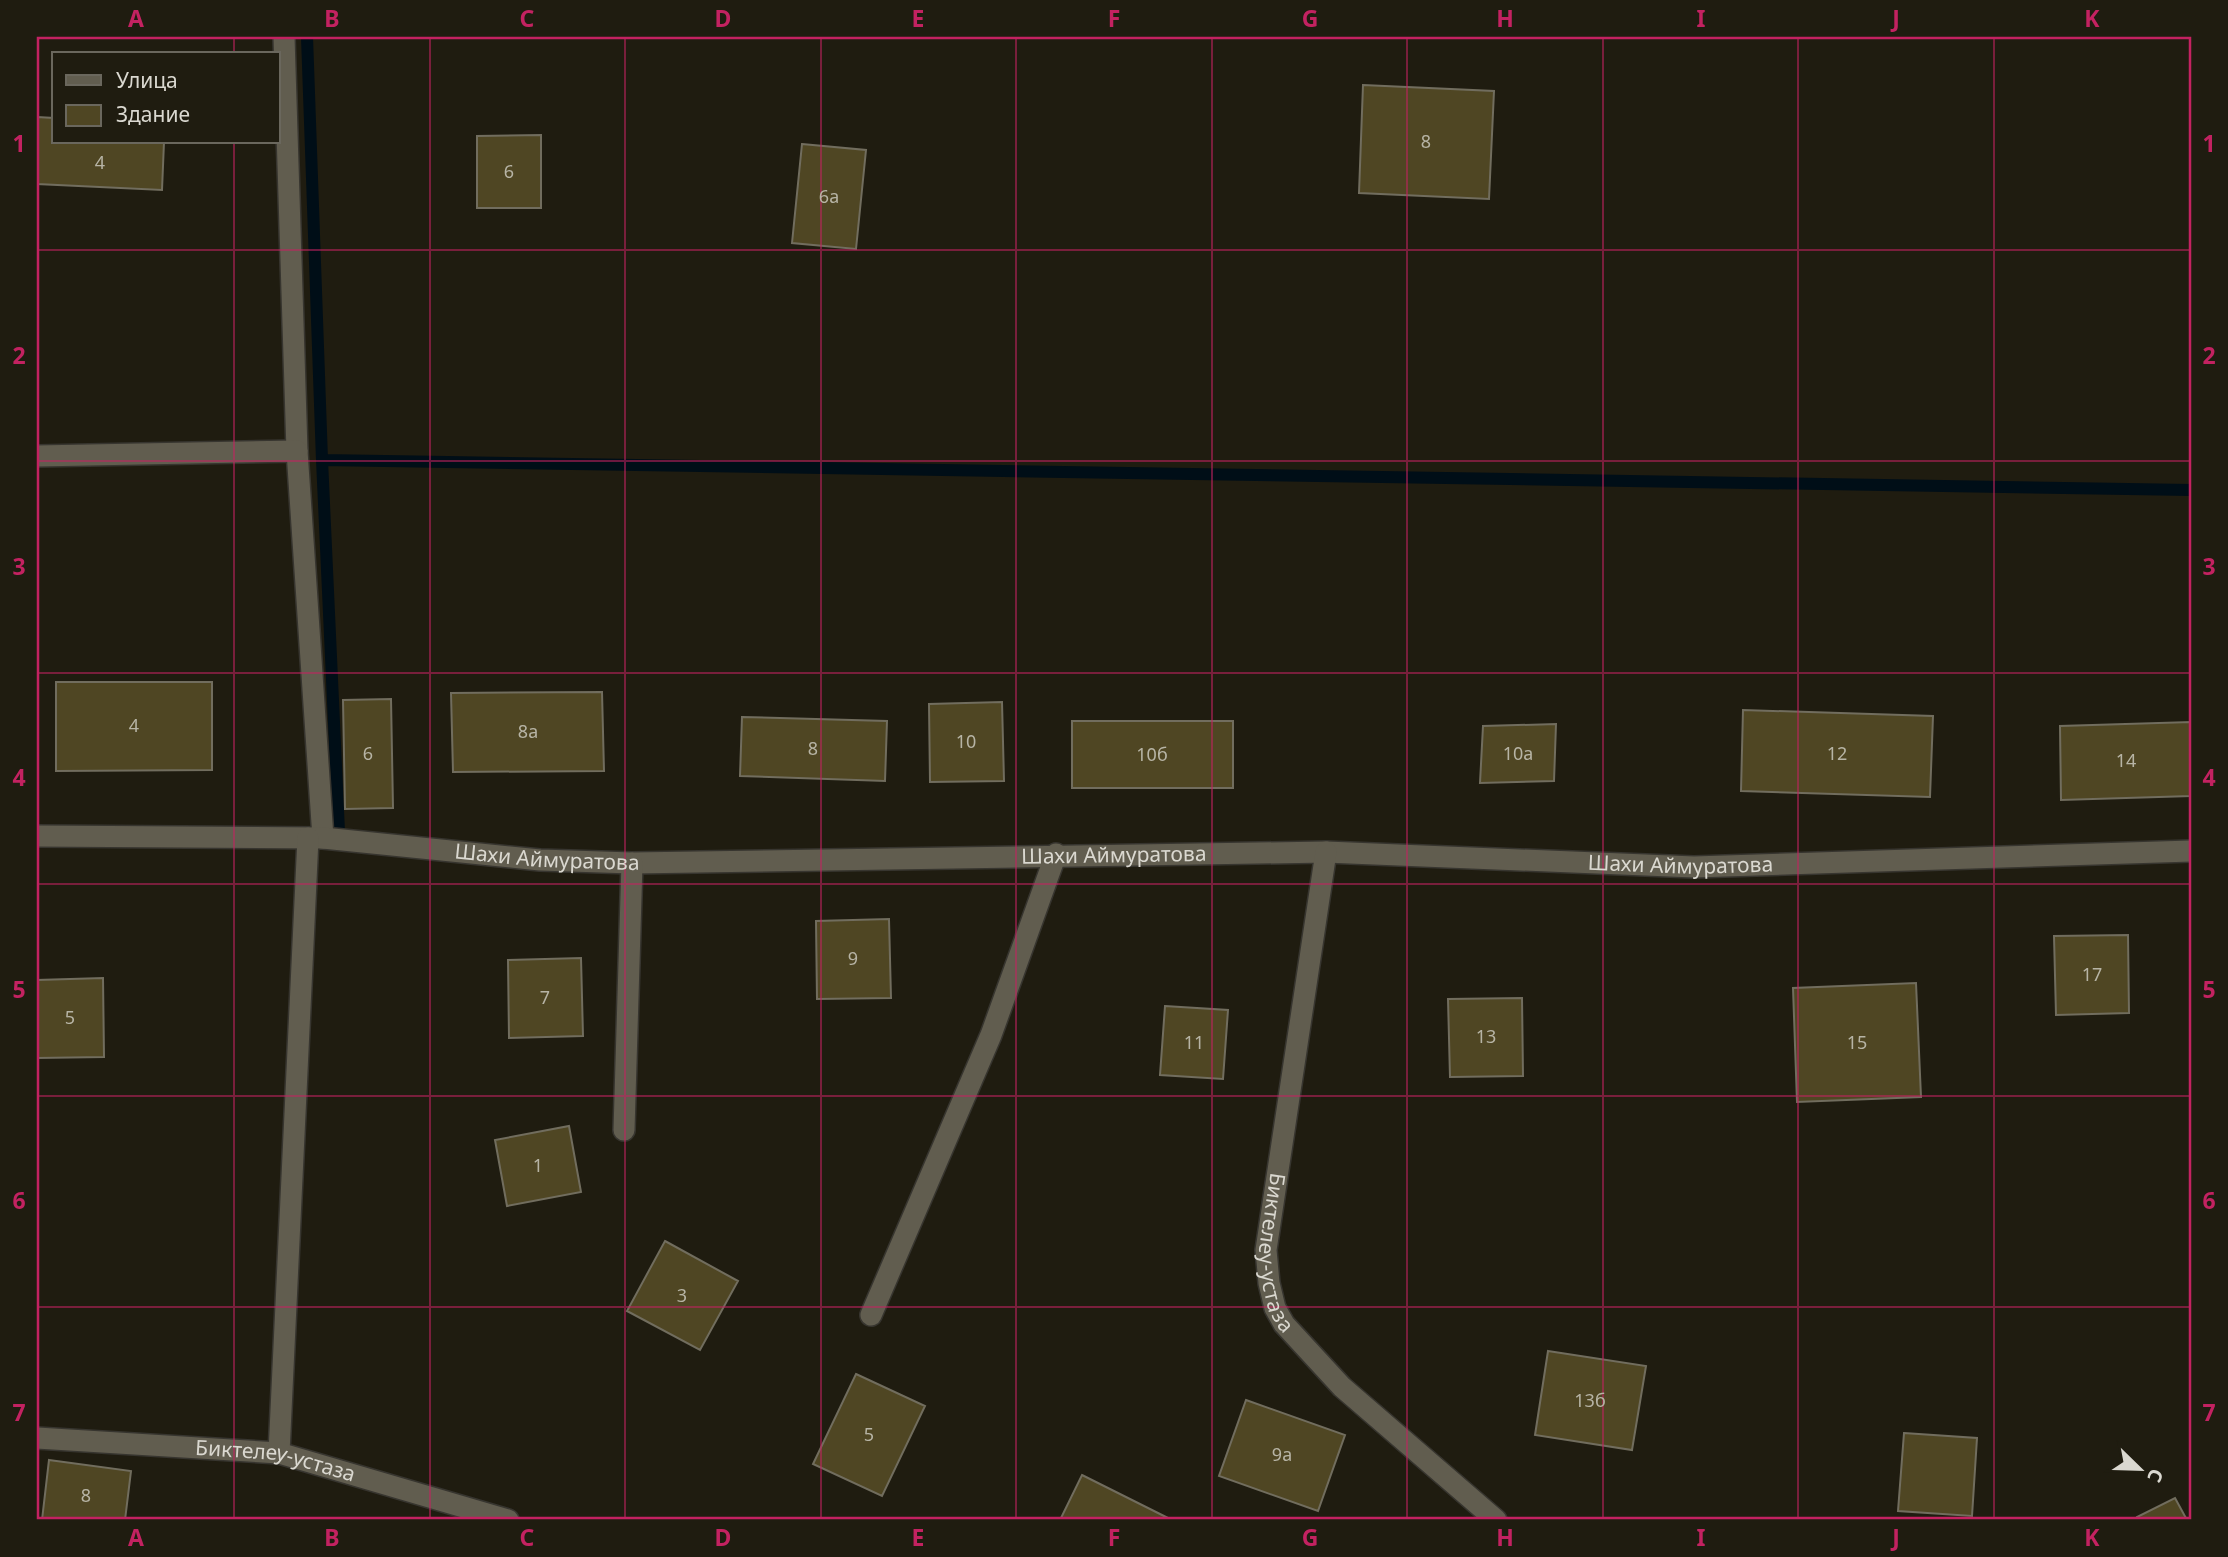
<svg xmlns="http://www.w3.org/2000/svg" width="2228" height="1557" font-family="'Noto Sans',sans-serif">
  <rect width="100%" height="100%" fill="#1f1c10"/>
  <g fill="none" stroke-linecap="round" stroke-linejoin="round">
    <path stroke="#000e17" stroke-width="12" d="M307 37 322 460 2191 490
      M322 460 339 832"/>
  </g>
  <path fill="#4f4623" stroke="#716d5e" stroke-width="2" d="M1363 85 1494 91 1489 199 1359 193Z
    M37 117 54 118V142H164L162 190 37 184Z
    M541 135V208H477V136Z
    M802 144 866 150 856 249 792 243Z
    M56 682H212V770L56 771Z
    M602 692 604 771 453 772 451 693Z
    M391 699 393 808 345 809 343 700Z
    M1002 702 1004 781 930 782 929 704Z
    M1743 710 1933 716 1930 797 1741 791Z
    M742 717 887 721 885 781 740 776Z
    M1072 721H1233V788H1072Z
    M2191 722V796L2061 800 2060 726Z
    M1556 724 1554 781 1480 783 1483 726Z
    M889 919 891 998 817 999 816 921Z
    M2128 935 2129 1013 2056 1015 2054 936Z
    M581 958 583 1036 509 1038 508 960Z
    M103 978 104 1057 37 1058V980Z
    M1916 983 1921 1097 1797 1102 1793 988Z
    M1522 998 1523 1076 1450 1077 1448 999Z
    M1165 1006 1228 1010 1223 1079 1160 1075Z
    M569 1126 581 1192 507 1206 495 1140Z
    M665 1241 738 1281 700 1350 627 1311Z
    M1548 1351 1646 1366 1632 1450 1535 1435Z
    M856 1374 925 1406 882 1496 813 1464Z
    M1246 1400 1345 1435 1318 1511 1219 1476Z
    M1904 1433 1977 1438 1972 1516 1898 1511Z
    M49 1460 131 1471 125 1520H42Z
    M1082 1475 1172 1520H1060Z
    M2175 1498 2187 1520H2138L2137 1517Z"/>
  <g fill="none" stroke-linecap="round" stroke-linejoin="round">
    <defs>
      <g id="minor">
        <path d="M284 37 297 451 323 838"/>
        <path d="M37 456 297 451"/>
        <path id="s1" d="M37 836 323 838 540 860 632 863 1326 852 1694 867 2191 851"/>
        <path id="s2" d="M1326 852 1266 1250 1269 1283 1275 1308 1284 1324 1342 1387 1496 1520"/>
        <path d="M624 1130 632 863"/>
        <path d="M871 1315 991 1035 1056 854"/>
        <path id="s3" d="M37 1438 279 1453 508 1520"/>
        <path d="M279 1453 308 838"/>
      </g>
    </defs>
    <use href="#minor" stroke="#37352f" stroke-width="24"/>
    <use href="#minor" stroke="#615d4f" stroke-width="21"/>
  </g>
  <path fill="none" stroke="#c32261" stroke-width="2" stroke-opacity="0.55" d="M234 37V54M430 37V1520M625 37V1520M821 37V1520M1016 37V1520M1212 37V1520M1407 37V1520M1603 37V1520M1798 37V1520M1994 37V1520M234 142V1520M37 250H2191M37 461H2191M37 673H2191M37 884H2191M37 1096H2191M37 1307H2191"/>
  <g text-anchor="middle" stroke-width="5" stroke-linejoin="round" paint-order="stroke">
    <g font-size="18" fill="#b7b4a5">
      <text x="1426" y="148">8</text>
      <text x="100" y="169">4</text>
      <text x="509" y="178">6</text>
      <text x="829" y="203">6а</text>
      <text x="134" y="732">4</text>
      <text x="528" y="738">8а</text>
      <text x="966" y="748">10</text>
      <text x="813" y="755">8</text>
      <text x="368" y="760">6</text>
      <text x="1518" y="760">10а</text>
      <text x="1837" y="760">12</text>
      <text x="1152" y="761">10б</text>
      <text x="2126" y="767">14</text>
      <text x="853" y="965">9</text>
      <text x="2092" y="981">17</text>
      <text x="545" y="1004">7</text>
      <text x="70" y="1024">5</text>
      <text x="1486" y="1043">13</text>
      <text x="1194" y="1049">11</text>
      <text x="1857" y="1049">15</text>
      <text x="538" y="1172">1</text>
      <text x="682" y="1302">3</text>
      <text x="1590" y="1407">13б</text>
      <text x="869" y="1441">5</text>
      <text x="1282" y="1461">9а</text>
      <text x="86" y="1502">8</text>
    </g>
    <g font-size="21" fill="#dad8d0" stroke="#1f1c10">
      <text dy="7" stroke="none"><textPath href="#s1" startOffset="1078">Шахи Аймуратова</textPath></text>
      <text dy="7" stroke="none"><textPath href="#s1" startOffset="511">Шахи Аймуратова</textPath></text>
      <text dy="7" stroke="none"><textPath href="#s1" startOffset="1645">Шахи Аймуратова</textPath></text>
      <text dy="7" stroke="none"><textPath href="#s2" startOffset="406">Биктелеу-устаза</textPath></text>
      <text dy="7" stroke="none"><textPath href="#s3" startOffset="240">Биктелеу-устаза</textPath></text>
    </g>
  </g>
  <rect width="2228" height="1557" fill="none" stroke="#1f1c10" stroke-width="77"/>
  <rect x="52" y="52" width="228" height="91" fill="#1f1c10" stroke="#6a675d" stroke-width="2"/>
  <rect x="66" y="75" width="35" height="10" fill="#615d4f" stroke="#6a675d" stroke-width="2"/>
  <text x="116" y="88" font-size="21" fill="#dad8d0">Улица</text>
  <rect x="66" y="105" width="35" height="21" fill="#4f4623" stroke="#6a675d" stroke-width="2"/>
  <text x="116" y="122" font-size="21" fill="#dad8d0">Здание</text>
  <g transform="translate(2140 1469) rotate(113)" stroke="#1f1c10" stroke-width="5" paint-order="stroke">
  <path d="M0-5L12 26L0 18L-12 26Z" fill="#dad8d0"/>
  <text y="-10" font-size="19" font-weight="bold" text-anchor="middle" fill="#dad8d0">С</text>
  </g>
  <rect x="38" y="38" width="2152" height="1480" fill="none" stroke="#c32261" stroke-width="2.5"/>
  <g font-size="23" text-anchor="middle" font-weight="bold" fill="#c32261">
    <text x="136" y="27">A</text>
    <text x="332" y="27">B</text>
    <text x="527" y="27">C</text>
    <text x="723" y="27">D</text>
    <text x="918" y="27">E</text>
    <text x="1114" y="27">F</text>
    <text x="1310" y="27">G</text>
    <text x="1505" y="27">H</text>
    <text x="1701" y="27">I</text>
    <text x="1896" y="27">J</text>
    <text x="2092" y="27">K</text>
    <text x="19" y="152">1</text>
    <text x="2209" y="152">1</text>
    <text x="19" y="364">2</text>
    <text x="2209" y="364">2</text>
    <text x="19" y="575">3</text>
    <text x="2209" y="575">3</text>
    <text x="19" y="786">4</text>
    <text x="2209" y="786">4</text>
    <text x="19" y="998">5</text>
    <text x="2209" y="998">5</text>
    <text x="19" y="1209">6</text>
    <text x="2209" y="1209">6</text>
    <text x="19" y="1421">7</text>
    <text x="2209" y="1421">7</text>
    <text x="136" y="1546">A</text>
    <text x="332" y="1546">B</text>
    <text x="527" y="1546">C</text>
    <text x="723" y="1546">D</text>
    <text x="918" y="1546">E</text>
    <text x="1114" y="1546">F</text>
    <text x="1310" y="1546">G</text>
    <text x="1505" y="1546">H</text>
    <text x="1701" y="1546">I</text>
    <text x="1896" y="1546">J</text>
    <text x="2092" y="1546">K</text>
  </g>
</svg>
